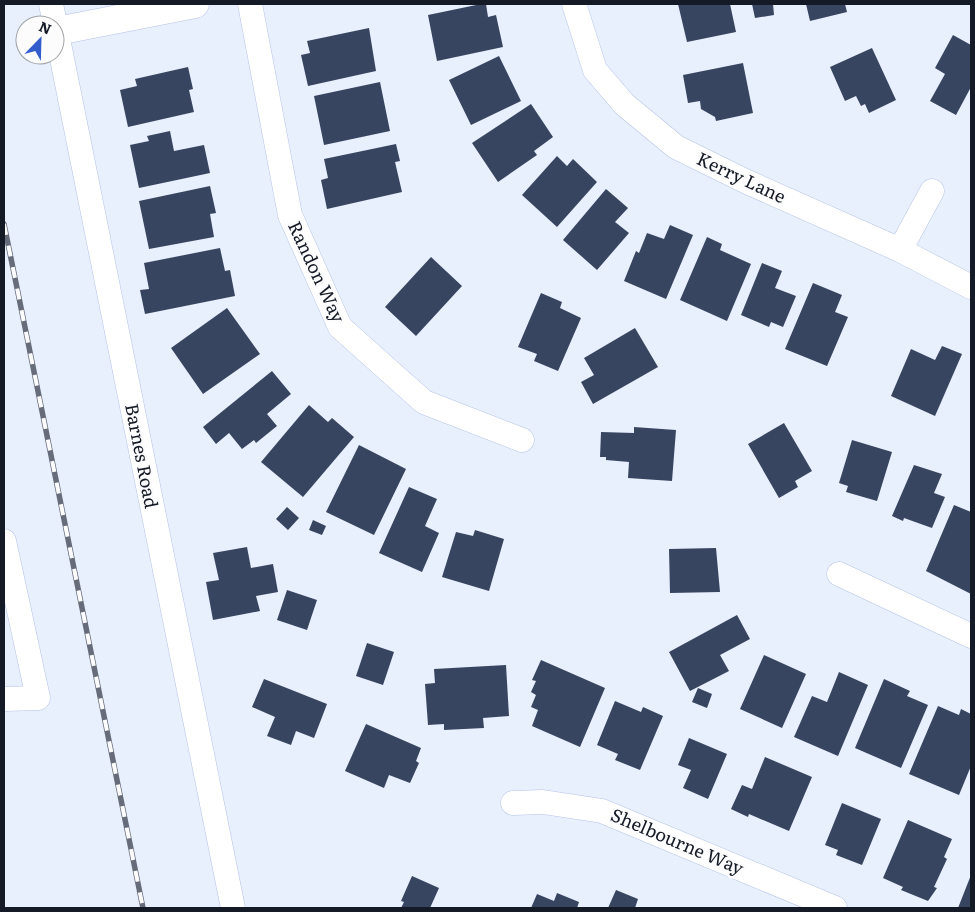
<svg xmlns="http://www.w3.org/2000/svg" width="975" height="912" font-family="Literata,serif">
  <rect width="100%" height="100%" fill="#e8effd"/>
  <path fill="#384560" d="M481 4H486L488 17 496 15 503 47 437 61 428 15Z
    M678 4H730L736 32 687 42Z
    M752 4H773L774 15 755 18Z
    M806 4H845L847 12 810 21Z
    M369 28 376 71 308 86 301 55 310 53 307 41Z
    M953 35 971 45V87L956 115 930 101 945 74 935 68Z
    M872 48 896 100 869 113 865 104 861 106 856 96 845 101 830 67Z
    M499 56 521 101 471 125 449 80Z
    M743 63 753 113 716 121 715 117 701 109 700 101 688 103 683 75Z
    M188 67 193 89 189 90 194 112 128 127 120 90 137 86 135 79Z
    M380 82 390 131 324 145 314 96Z
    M531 104 553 137 534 151 537 155 498 182 472 143Z
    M170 131 174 151 204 145 210 173 139 188 130 145 149 141 147 136Z
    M396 144 400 161 395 162 402 192 327 209 321 180 328 178 324 159Z
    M557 156 567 166 573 159 597 182 557 227 522 195Z
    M210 186 216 213 210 214 214 237 149 249 139 201Z
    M606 189 628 208 615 222 629 233 597 270 563 240Z
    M670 225 693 235 666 299 624 281 636 251 639 253 647 233 664 239Z
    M707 237 722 244 720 250 751 264 727 321 680 300Z
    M220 248 225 271 230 270 235 296 145 314 140 290 149 289 144 263Z
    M431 257 462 286 416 336 385 307Z
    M762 263 782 271 775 288 796 296 783 327 771 322 769 327 741 315Z
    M813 283 842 295 835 312 848 317 827 366 785 349Z
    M541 293 562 302 560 308 581 318 558 371 534 361 537 354 518 347Z
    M227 308 260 354 203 394 171 348Z
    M635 328 658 367 593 404 581 382 594 375 584 358Z
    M942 346 962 354 935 416 891 396 911 349 935 360Z
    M272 371 291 394 267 414 277 426 256 443 254 440 242 449 229 433 216 444 203 427Z
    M309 405 328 422 332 418 354 437 303 497 261 462Z
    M784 423 812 471 795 481 798 487 779 498 748 444Z
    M634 427 676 430 672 481 628 478 629 462 606 460V457H600L601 432 634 433Z
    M852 440 892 452 877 501 846 492 848 486 839 483Z
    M359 445 406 469 374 535 326 512Z
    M914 465 942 474 934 493 945 497 932 528 904 518 903 521 892 516Z
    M409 487 437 499 425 526 439 533 422 572 379 553Z
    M954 505 971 512V594L926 571Z
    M287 507 299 518 288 530 276 519Z
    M313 520 326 526 322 535 309 530Z
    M475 530 504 539 489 591 442 577 456 532 473 536Z
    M247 547 251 568 273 564 278 592 256 596 260 611 213 620 206 582 219 580 213 553Z
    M716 548 720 592 670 593 669 549Z
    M287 590 317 600 307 630 277 620Z
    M737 615 750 639 720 655 729 671 690 691 669 652Z
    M367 643 394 652 383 685 356 676Z
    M764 655 806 674 782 728 740 709Z
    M541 660 605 688 580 747 532 726 538 710 531 707 536 695 531 692 536 681 532 680Z
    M506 665 509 716 483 718 484 728 444 730V724L428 725 425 684 435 683 434 669Z
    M839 672 868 685 838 756 794 737 812 696 827 702Z
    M264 679 327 704 314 738 296 731 291 745 267 736 275 717 252 707Z
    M884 679 910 691 907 696 928 705 901 768 855 748Z
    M698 688 712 694 707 708 692 702Z
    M615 701 641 712 643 707 663 716 640 770 615 760 618 754 597 745Z
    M938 706 959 715 961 709 971 714V766L959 795 909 774Z
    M366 724 421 748 416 761 419 763 410 783 389 775 384 788 345 771Z
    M689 738 727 754 708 799 683 788 691 770 678 765Z
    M765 757 812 777 789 831 749 814 748 817 731 809 742 785 752 789Z
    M842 803 881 819 862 865 836 855 838 850 825 845Z
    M908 820 952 839 944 857 947 859 934 887 937 888 928 901 901 890 903 887 883 878Z
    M971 875V908H958Z
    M412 876 439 888 430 908H401L404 902 401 901Z
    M616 890 638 899 635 908H608Z
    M557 893 579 902 577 908H531L537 894 554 901Z"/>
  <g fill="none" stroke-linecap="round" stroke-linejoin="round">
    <defs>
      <path id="minor" d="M51 4 233 908
        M250 4 290 215 340 327 424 402 522 440
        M574 4 595 70 624 104 676 147 745 181 900 250 971 287
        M900 250 932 191
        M4 541 38 698 4 699
        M839 574 971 636
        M513 803 543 802 602 811 835 908"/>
      <path id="tertiary" d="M57 31 195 4"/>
    </defs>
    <use href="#minor" stroke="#b5c4e5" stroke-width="25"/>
    <use href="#tertiary" stroke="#b5c4e5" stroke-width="29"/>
    <use href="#minor" stroke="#fff" stroke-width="24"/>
    <use href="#tertiary" stroke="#fff" stroke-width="28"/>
    <defs>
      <path id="rail" d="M4 224 143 908"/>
    </defs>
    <use href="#rail" stroke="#666c79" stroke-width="5.5"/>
    <use href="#rail" stroke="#fcfcfc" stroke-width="4" stroke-dasharray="11" stroke-linecap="butt"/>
  </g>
  <g text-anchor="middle" stroke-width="5" stroke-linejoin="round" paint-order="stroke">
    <g font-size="18" fill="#141a26" stroke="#fcfcfc">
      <text transform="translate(741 178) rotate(25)" y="6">Kerry Lane</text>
      <text transform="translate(316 272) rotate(65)" y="6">Randon Way</text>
      <text transform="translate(141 456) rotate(79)" y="6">Barnes Road</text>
      <text transform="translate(677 842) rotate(23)" y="6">Shelbourne Way</text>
    </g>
  </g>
  <rect width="975" height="912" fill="none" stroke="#141a26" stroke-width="10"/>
  <g transform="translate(40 40) rotate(23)"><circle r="24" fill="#fcfcfc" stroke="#9fa2a6"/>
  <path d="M0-4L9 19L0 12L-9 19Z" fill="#335ccc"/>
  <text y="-8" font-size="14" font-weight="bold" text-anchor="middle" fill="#141a26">N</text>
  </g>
</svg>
